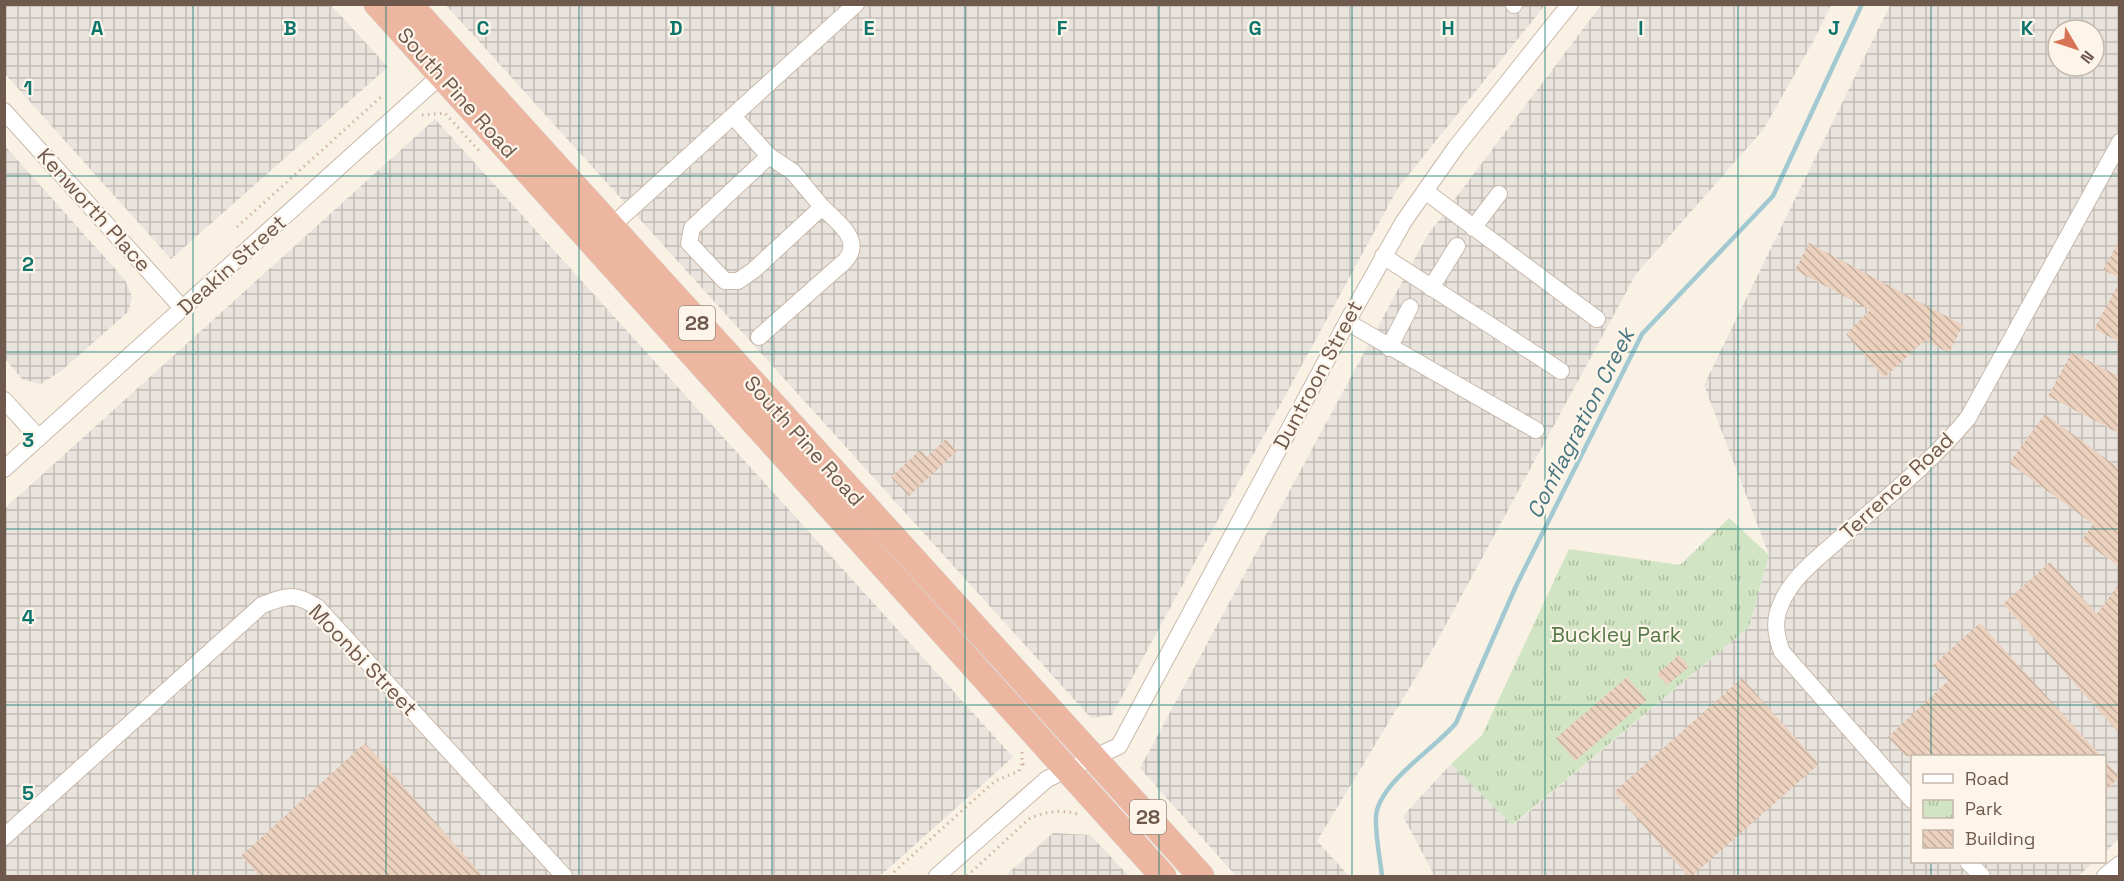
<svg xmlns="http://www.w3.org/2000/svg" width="2124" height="881" font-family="'Space Grotesk',sans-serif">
  <defs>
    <pattern id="industrial-grid" width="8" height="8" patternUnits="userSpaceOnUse" patternTransform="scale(1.5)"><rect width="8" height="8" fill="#e9e3de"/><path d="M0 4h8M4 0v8" fill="none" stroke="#c1bbb6"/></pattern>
    <pattern id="park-tufts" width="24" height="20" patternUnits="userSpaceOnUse" patternTransform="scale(1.5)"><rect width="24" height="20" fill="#d1e5c4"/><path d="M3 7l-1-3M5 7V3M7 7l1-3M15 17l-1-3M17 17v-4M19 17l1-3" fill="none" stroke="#aebda1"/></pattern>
    <pattern id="building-back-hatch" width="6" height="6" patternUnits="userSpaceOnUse" patternTransform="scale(1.5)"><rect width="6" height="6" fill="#ecd1be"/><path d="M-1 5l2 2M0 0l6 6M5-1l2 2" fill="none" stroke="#c3ad9d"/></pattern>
  </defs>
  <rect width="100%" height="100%" fill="#f9f1e4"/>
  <path fill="url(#industrial-grid)" fill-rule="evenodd" d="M4 5H331L388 67 171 259 5 74Z
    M446 5H1545L1398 188 1112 715 1091 718Z
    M1601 5H1831L1814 40 1763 130 1636 274 1431 652 1317 841 1349 876H1236L1140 768 1427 236Z
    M1890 5H2119V839L2105 852 2104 756H1912V862H2094L2078 876H1432L1433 873 1403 816 1451 764 1513 825 1749 627 1769 555 1704 385ZM2058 30H2094V66H2058Z
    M435 119 1013 757 880 876H5L4 509Z
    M5 146 125 280 132 297 128 312 61 371 41 384 23 380 5 359Z
    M1053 833 1090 835 1129 876H1005Z"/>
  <path fill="url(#park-tufts)" d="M1729 518 1769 555 1749 627 1512 825 1451 764 1482 735 1569 549 1680 565Z"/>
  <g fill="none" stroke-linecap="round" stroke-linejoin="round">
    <path stroke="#a2c9d1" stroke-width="4.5" d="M1382 876C1380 858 1375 835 1376 816 1379 782 1436 748 1456 723L1516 586 1642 334 1773 196 1862 4"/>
  </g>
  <path fill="url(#building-back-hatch)" d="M2120 239V278L2103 270Z
    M1809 243 1963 325 1949 353 1925 340 1884 378 1846 334 1870 310 1795 270Z
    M2120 281V342L2094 329Z
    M2072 352 2120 377V434L2048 396Z
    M2045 414 2120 469V567L2082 540 2093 524 2009 463Z
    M946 439 957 451 909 496 891 477 920 450 927 457Z
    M2050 562 2097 614 2120 582V734L2003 604Z
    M1980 623 2101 756H1906L1888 737 1948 681 1933 665Z
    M1679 655 1689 667 1667 685 1657 674Z
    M1627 677 1647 700 1575 761 1556 738Z
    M1742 678 1819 764 1692 876H1688L1614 792Z
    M365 743 483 876H260L241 856Z
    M2104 760 2120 777 2104 792Z"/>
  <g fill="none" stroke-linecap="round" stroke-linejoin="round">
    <defs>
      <path id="minor" d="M1514 5V4
        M4 111 183 309
        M733 116 769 156 692 228 689 243 725 281H738L754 270 822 207C837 222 864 240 845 261L759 337
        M769 156 793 172 822 207
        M1425 191 1597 319
        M1473 228 1499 194
        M604 233 856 4
        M1383 256 1561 371
        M1431 288 1457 246
        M1347 322 1536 430
        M1389 348 1410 307
        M4 400 39 438
        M4 469 449 68
        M1912 800 1782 652C1776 636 1773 621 1781 604 1792 577 1817 559 1838 540 1882 501 1931 463 1968 418L2120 142
        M4 837 262 605C287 596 294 592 317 607L564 876
        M1968 862 1982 876
        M937 876 1047 779 1119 746 1347 322 1404 221 1456 147 1570 4
        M2105 876 2120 864"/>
      <path id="highway" d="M377 4 1163 876
        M409 4C671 296 938 584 1201 876"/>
    </defs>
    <use href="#minor" stroke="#c9b9ab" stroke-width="18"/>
    <use href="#highway" stroke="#d7d1cd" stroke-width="27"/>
    <path stroke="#d0b4a2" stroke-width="3" stroke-dasharray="1.5 4.5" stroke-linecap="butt" d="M422 115 445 113 481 153
      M237 227 382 96
      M1022 752V763L1026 766
      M894 872 995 781 1019 771 1022 763
      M967 876 1029 819C1044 811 1064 809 1080 815"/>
    <use href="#minor" stroke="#fff" stroke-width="16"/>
    <use href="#highway" stroke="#edb6a1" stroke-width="26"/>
  </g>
  <path fill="none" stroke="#0f766e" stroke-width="1.5" stroke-opacity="0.55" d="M193 4V876M386 4V876M579 4V876M772 4V876M965 4V876M1159 4V876M1352 4V876M1545 4V876M1738 4V876M1931 4V756M4 176H2120M4 352H2120M4 529H2120M4 705H2120M1931 862V876"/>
  <g text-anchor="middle" stroke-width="4.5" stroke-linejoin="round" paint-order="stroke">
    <g fill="#fdf5e9" stroke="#9a887b" stroke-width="1.5">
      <rect x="679" y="306" width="36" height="34" rx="4.5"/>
      <rect x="1130" y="800" width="36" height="34" rx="4.5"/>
    </g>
    <g font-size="20" font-weight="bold" fill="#6f594c">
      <text x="697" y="330">28</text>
      <text x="1148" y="824">28</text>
    </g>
    <g font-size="21" fill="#6f594c" stroke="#fdf5e9">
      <text transform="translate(457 93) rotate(48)" y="7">South Pine Road</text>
      <text transform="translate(94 210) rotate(48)" y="7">Kenworth Place</text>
      <text transform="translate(232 265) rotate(-42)" y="7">Deakin Street</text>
      <text transform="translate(1318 375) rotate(-62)" y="7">Duntroon Street</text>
      <text transform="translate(804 441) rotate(48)" y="7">South Pine Road</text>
      <text transform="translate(1897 486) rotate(-43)" y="7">Terrence Road</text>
      <text transform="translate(363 660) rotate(46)" y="7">Moonbi Street</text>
    </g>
    <g font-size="21" fill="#567a49" stroke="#fdf5e9">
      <text x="1616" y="642">Buckley Park</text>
    </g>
    <g font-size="22" font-style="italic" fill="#487680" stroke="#fdf5e9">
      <text transform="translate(1580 423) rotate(-63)" y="8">Conflagration Creek</text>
    </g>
  </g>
  <g font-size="20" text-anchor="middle" font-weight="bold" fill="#0f766e" stroke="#fdf5e9" stroke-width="4.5" stroke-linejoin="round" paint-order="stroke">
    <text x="97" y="35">A</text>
    <text x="290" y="35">B</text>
    <text x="483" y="35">C</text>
    <text x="676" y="35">D</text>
    <text x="869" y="35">E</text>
    <text x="1062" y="35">F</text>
    <text x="1255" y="35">G</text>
    <text x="1448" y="35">H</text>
    <text x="1641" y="35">I</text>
    <text x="1834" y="35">J</text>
    <text x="2027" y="35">K</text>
    <text x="28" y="95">1</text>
    <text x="28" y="271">2</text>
    <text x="28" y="447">3</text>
    <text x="28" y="624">4</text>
    <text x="28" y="800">5</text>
  </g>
  <rect width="2124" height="881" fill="none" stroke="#6f594c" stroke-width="12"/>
  <rect x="1911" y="755" width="195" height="108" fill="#fdf5e9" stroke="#c4b7aa" stroke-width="1.5"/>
  <rect x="1923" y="774" width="30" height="9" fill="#ffffff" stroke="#c4b7aa" stroke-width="1.5"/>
  <text x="1965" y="785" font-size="18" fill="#6f594c">Road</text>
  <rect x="1923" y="800" width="30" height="18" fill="url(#park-tufts)" stroke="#c4b7aa" stroke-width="1.5"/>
  <text x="1965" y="815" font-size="18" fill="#6f594c">Park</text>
  <rect x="1923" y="830" width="30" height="18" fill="url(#building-back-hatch)" stroke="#c4b7aa" stroke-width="1.5"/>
  <text x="1965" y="845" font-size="18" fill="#6f594c">Building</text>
  <g transform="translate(2076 48) rotate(129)"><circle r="28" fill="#fdf5e9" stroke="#c4b7aa" stroke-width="1.5"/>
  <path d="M0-4.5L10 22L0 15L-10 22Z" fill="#d77455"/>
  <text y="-9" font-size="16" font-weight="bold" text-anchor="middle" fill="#6f594c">N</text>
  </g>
</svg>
